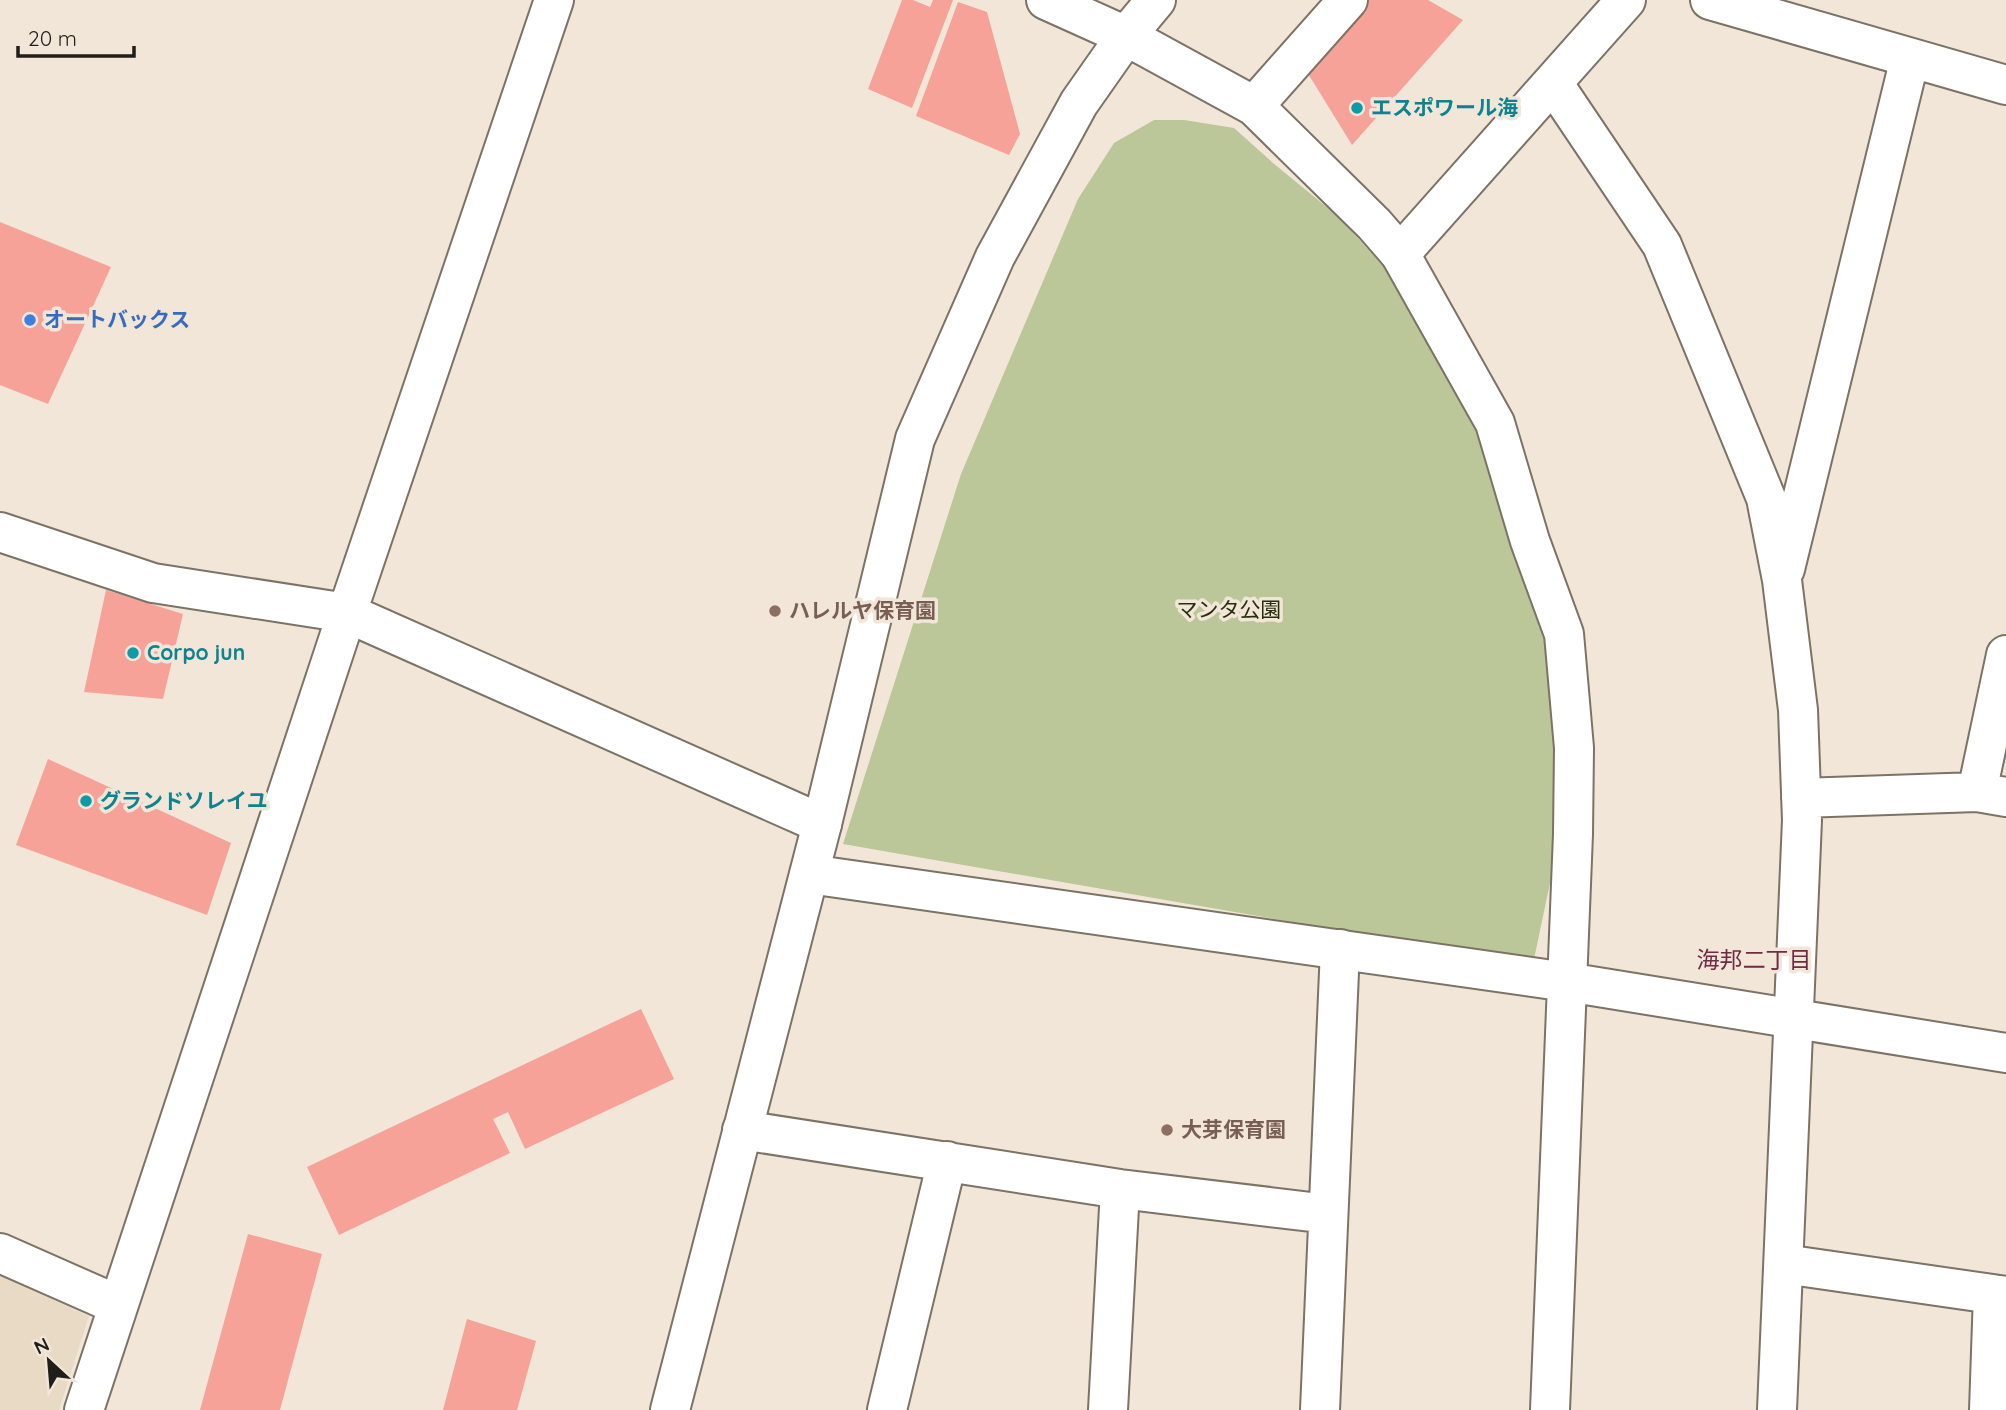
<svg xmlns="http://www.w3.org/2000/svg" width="2006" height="1410" font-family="Quicksand,'Noto Sans JP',sans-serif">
  <rect width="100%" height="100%" fill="#f1e6d8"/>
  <path fill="#e9dac6" d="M0 1276 89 1316 59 1410H0Z"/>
  <path fill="#bbc699" d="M1154 120H1184L1234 128 1273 163 1340 218 1389 273 1481 426 1553 641 1560 825 1551 878 1533 964 843 844 961 474 1078 199 1114 143Z"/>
  <path fill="#f6a299" d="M902 0H913L930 7 933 0H953L912 108 868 89Z
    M1365 0H1428L1463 20 1352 145 1307 72Z
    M958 2 987 12 1020 134 1009 155 916 116Z
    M0 222 111 267 48 404 0 385Z
    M106 590 183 614 163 699 84 692Z
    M48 759 231 843 207 915 16 845Z
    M641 1009 674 1079 525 1149 508 1112 493 1119 510 1153 339 1235 307 1167Z
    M248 1234 322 1254 280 1410H200Z
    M467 1319 536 1341 517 1410H443Z"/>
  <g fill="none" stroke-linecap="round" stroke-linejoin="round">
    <defs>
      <path id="minor" d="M1710 0 2006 85
        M1553 83 1662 245 1766 498 1782 580 1798 710 1802 820 1777 1410
        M1254 106 1348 0
        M1400 254 1626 0
        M0 532 153 583 347 613 822 824
        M1785 569 1910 58
        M1977 792 2006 655
        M1801 798 1977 792 2006 797
        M742 1130 1120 1189 1328 1214
        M0 1253 118 1305
        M1784 1264 2006 1296
        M84 1410 347 613 554 0
        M887 1410 947 1161
        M1108 1410 1120 1189
        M1320 1410 1340 949
        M1989 1410 1993 1294"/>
      <path id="tertiary" d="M1046 0 1126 36 1254 106 1374 224 1400 254 1495 423 1530 541 1564 634 1574 748 1573 834 1550 1410
        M809 874 1567 982 2006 1053
        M670 1410 822 824 915 439 995 257 1079 103 1126 36 1156 0"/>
    </defs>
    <use href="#minor" stroke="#7c7266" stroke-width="42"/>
    <use href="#tertiary" stroke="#7c7266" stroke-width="42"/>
    <use href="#minor" stroke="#fff" stroke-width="38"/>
    <use href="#tertiary" stroke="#fff" stroke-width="38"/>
  </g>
  <g fill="#0f9aa8" stroke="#f1e6d8" stroke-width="2.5">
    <circle cx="1357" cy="108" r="7"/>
    <circle cx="133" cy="653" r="7"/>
    <circle cx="86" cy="801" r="7"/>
  </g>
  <circle fill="#3f7fe0" stroke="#f1e6d8" stroke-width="2.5" cx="30" cy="320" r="7"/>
  <g fill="#8d6e63" stroke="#f1e6d8" stroke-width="2.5">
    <circle cx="775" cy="611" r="7"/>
    <circle cx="1167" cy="1130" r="7"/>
  </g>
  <g text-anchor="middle" stroke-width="7" stroke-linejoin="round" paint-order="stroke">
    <g font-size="21" font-weight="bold" fill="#0d838f" stroke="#f1e6d8" text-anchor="start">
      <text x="1371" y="115">エスポワール海</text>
      <text x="147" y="660">Corpo jun</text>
      <text x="100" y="808">グランドソレイユ</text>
    </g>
    <g font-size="21" font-weight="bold" fill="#366cbe" stroke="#f1e6d8" text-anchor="start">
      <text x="44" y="327">オートバックス</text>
    </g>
    <g font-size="21" fill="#272e0d" stroke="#f1e6d8">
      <text x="1229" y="617">マンタ公園</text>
    </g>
    <g font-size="21" font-weight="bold" fill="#785e54" stroke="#f1e6d8" text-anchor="start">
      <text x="789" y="618">ハレルヤ保育園</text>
      <text x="1181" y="1137">大芽保育園</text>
    </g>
    <g font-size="23" fill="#6f2b43" stroke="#f1e6d8">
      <text x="1754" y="968">海邦二丁目</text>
    </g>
  </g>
  <g transform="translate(49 1361) rotate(334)" stroke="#f1e6d8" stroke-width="5" paint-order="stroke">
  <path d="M0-5L12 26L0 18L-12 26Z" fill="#211d18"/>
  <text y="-10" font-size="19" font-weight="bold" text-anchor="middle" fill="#211d18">N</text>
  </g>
  <path d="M18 46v10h116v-10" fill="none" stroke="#211d18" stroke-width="3.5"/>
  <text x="28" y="46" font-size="21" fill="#211d18" stroke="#f1e6d8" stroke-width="5" paint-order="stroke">20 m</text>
</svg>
